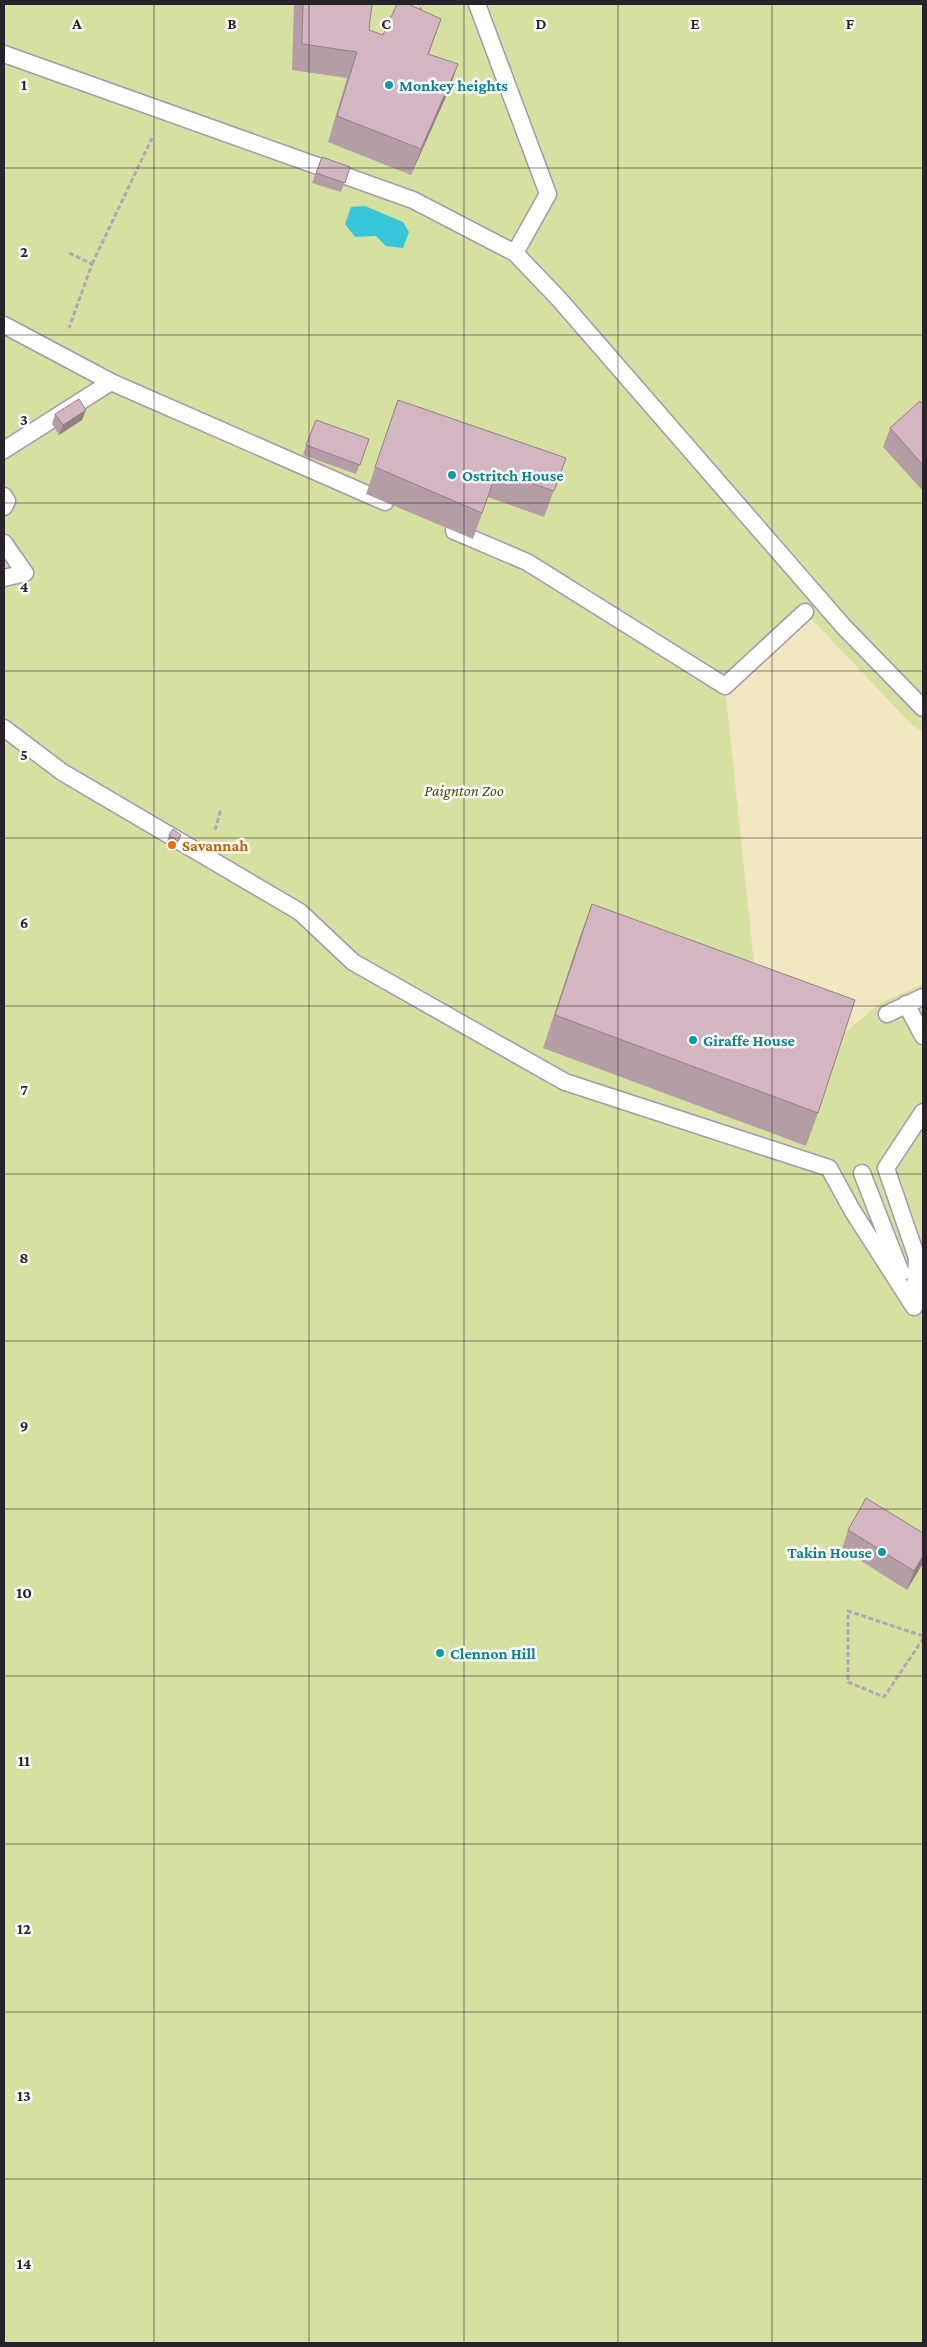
<svg xmlns="http://www.w3.org/2000/svg" width="927" height="2347" font-family="'Crimson Pro',serif">
  <rect width="100%" height="100%" fill="#f9ecfe"/>
  <path fill="#d6e0a1" d="M4 4H923V2343H4Z"/>
  <path fill="#f1e8c2" d="M805 612 912 725 923 732V984L881 1003 844 1033 758 1001 725 686Z"/>
  <path fill="#36c6d7" d="M365 206 403 222 409 232 403 248 386 246 376 236 355 237 345 224 351 207Z"/>
  <g fill="none" stroke-linecap="round" stroke-linejoin="round">
    <defs>
      <path id="service" d="M477 4 548 194 515 253 559 299 844 627 923 708
        M4 54 413 200 515 253
        M4 325 111 382 385 502
        M4 450 111 382
        M4 496 7 501 4 507
        M454 531 527 562 725 686 805 612
        M4 543 25 573 4 578
        M4 728 62 772 300 912 353 962 565 1082 829 1168 852 1210 914 1307 917 1258 886 1168 923 1112
        M906 1004 923 1036
        M887 1014 923 997
        M862 1173 901 1273"/>
    </defs>
    <use href="#service" stroke="#a597ac" stroke-width="19"/>
    <path stroke="#b1a6b5" stroke-width="3" stroke-dasharray="5 2.5" stroke-linecap="butt" d="M419 12 423 4
      M69 253 92 264 69 328
      M92 264 152 138
      M215 830 221 809
      M923 1636 848 1611V1682L884 1697 923 1639"/>
    <use href="#service" stroke="#fff" stroke-width="16"/>
  </g>
  <path fill="#b59da6" d="M294 4H372L369 30 383 35 441 19 429 54 449 90 411 175 328 142 347 78 292 70Z
    M322 157 350 167 341 192 312 183Z
    M398 400 566 458 544 517 488 497 473 539 366 494Z
    M923 405V491L883 447 890 428Z
    M86 410 82 420 59 435 52 424 55 414Z
    M369 439 356 474 303 455 306 445Z
    M169 835H181L175 850 166 845Z
    M592 904 818 1113 806 1146 543 1048 580 936Z
    M848 1530 923 1563 907 1590 842 1549Z"/>
  <path fill="#947f87" d="M458 64 449 90 411 175 421 149Z
    M86 410 82 420 59 435 63 425Z
    M923 1556V1563L907 1590 914 1571Z"/>
  <path fill="#d3b6c1" stroke="#947f87" d="M303 4H372L369 30 383 35 397 4H408L441 19 428 54 458 64 421 149 337 116 357 52 302 44Z
    M322 157 350 167 345 183 316 173Z
    M79 399 86 410 63 425 55 414Z
    M398 400 566 458 554 491 497 471 482 513 375 467Z
    M920 401 923 405V465L890 428Z
    M316 420 369 439 360 465 306 445Z
    M173 829 181 835 178 841 169 835Z
    M592 904 855 1000 818 1113 555 1015Z
    M866 1498 923 1533V1556L914 1571 848 1530Z"/>
  <path fill="none" stroke="#28222a" stroke-width="1" stroke-opacity="0.55" d="M154 4V2343M309 4V2343M464 4V2343M618 4V2343M772 4V2343M4 168H923M4 335H923M4 503H923M4 671H923M4 838H923M4 1006H923M4 1174H923M4 1341H923M4 1509H923M4 1676H923M4 1844H923M4 2012H923M4 2179H923"/>
  <g fill="#0f9aa8" stroke="#fefefe" stroke-width="2">
    <circle cx="389" cy="85" r="5"/>
    <circle cx="452" cy="475" r="5"/>
    <circle cx="693" cy="1040" r="5"/>
    <circle cx="882" cy="1552" r="5"/>
    <circle cx="440" cy="1653" r="5"/>
  </g>
  <circle fill="#e8710a" stroke="#fefefe" stroke-width="2" cx="172" cy="845" r="5"/>
  <g text-anchor="middle" stroke-width="5" stroke-linejoin="round" paint-order="stroke">
    <g font-size="16" font-weight="bold" fill="#0d838f" stroke="#fefefe" text-anchor="start">
      <text x="399" y="91">Monkey heights</text>
      <text x="462" y="481">Ostritch House</text>
      <text x="703" y="1046">Giraffe House</text>
      <text x="872" y="1558" text-anchor="end">Takin House</text>
      <text x="450" y="1659">Clennon Hill</text>
    </g>
    <g font-size="16" font-style="italic" fill="#454c02" stroke="#fefefe">
      <text x="464" y="796">Paignton Zoo</text>
    </g>
    <g font-size="16" font-weight="bold" fill="#c56008" stroke="#fefefe" text-anchor="start">
      <text x="182" y="851">Savannah</text>
    </g>
  </g>
  <g font-size="16" text-anchor="middle" font-weight="bold" fill="#28222a" stroke="#fefefe" stroke-width="5" stroke-linejoin="round" paint-order="stroke">
    <text x="77" y="29">A</text>
    <text x="232" y="29">B</text>
    <text x="386" y="29">C</text>
    <text x="541" y="29">D</text>
    <text x="695" y="29">E</text>
    <text x="850" y="29">F</text>
    <text x="24" y="90">1</text>
    <text x="24" y="257">2</text>
    <text x="24" y="425">3</text>
    <text x="24" y="592">4</text>
    <text x="24" y="760">5</text>
    <text x="24" y="928">6</text>
    <text x="24" y="1095">7</text>
    <text x="24" y="1263">8</text>
    <text x="24" y="1431">9</text>
    <text x="24" y="1598">10</text>
    <text x="24" y="1766">11</text>
    <text x="24" y="1934">12</text>
    <text x="24" y="2101">13</text>
    <text x="24" y="2269">14</text>
  </g>
  <rect width="927" height="2347" fill="none" stroke="#28222a" stroke-width="10"/>
</svg>
